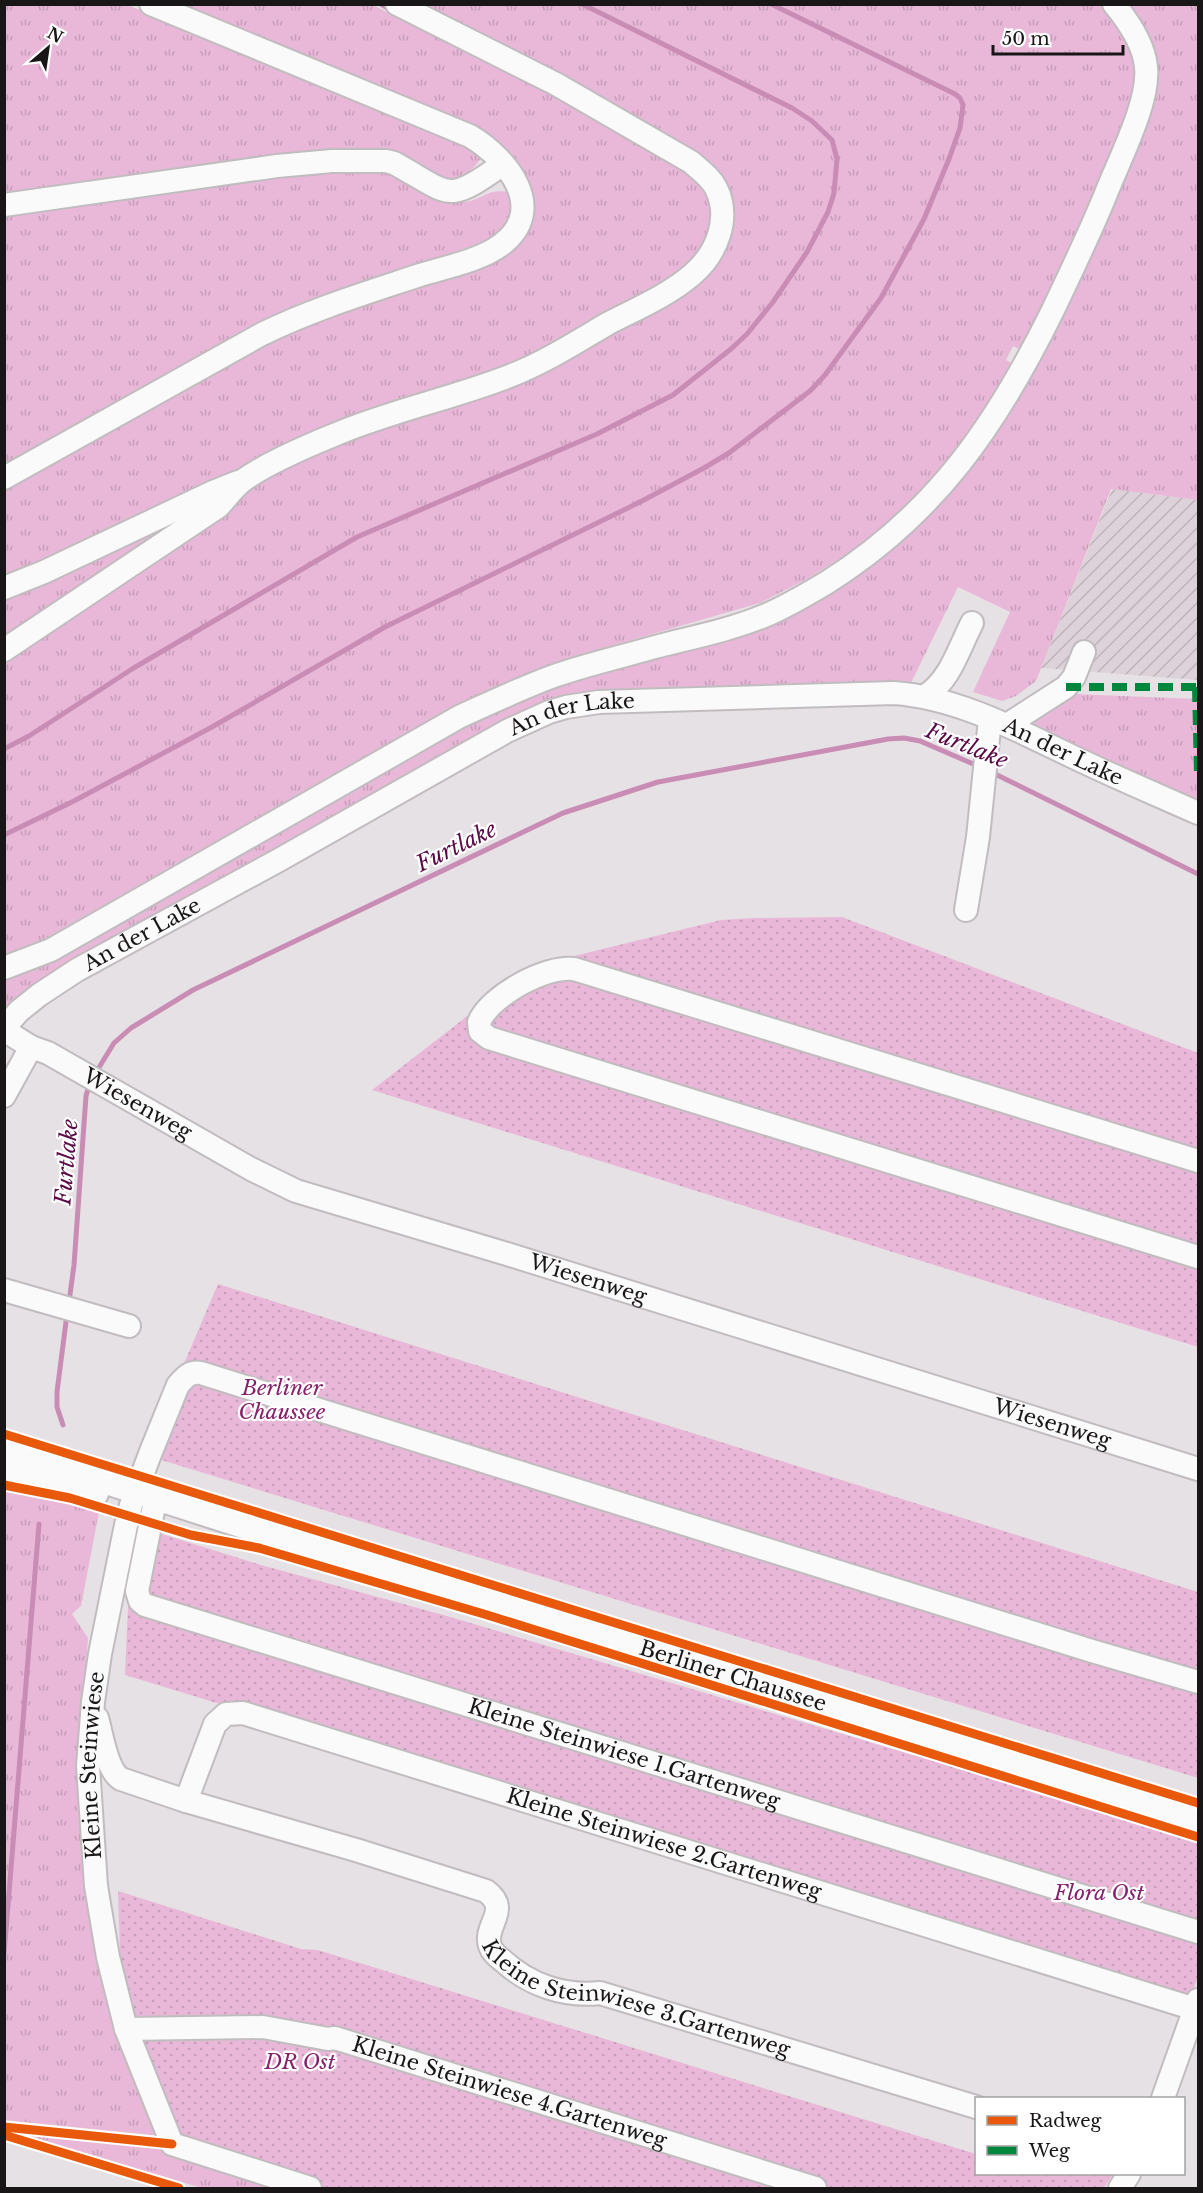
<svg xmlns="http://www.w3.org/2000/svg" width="1203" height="2193" font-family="'Libre Baskerville',serif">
  <defs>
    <pattern id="industrial-furrows" width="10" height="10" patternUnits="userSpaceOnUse" patternTransform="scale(1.5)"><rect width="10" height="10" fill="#ddd2d9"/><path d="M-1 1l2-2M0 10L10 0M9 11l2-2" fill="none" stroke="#bdb4ba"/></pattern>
    <pattern id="grass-tufts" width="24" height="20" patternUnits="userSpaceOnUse" patternTransform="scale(1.5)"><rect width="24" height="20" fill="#e9b8d8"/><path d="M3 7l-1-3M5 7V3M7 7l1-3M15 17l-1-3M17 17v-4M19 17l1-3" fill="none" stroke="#c79db9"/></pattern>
    <pattern id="garden-dots" width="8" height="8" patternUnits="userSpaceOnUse" patternTransform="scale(1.5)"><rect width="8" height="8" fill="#e9b8d8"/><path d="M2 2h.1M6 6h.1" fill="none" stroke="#c79db9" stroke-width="1.8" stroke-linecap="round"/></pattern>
  </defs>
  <rect width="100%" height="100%" fill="#e6e1e4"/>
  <path fill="url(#industrial-furrows)" d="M1112 489 1198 500V680L1041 668Z"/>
  <path fill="url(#grass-tufts)" d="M5 5H128L261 63 399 120 465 143 482 156C476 167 461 182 448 183 436 184 404 172 391 169 409 178 445 204 465 202 484 199 487 188 510 192L518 208 502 230 490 240 297 304 5 466Z
    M166 5H373L550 94 606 124 691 174C716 196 717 230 697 256 692 264 684 270 677 277L515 364 318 432 39 563 5 577V484L266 338 516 238 515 162Z
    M408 5H1100L1128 41 1135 63 1136 79 1131 102 1121 133 1071 251 1021 350 1013 346 1006 360 1013 364 987 406 945 464 913 499 864 543 807 579 760 603 562 660 484 692 392 741 46 938 5 955 4 657 253 483 687 288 725 194Z
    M1120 5H1198V500L1111 489 1036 681 1016 696 1002 701 973 692 1010 612 958 587 909 687 590 697 5 1017V973L501 704 775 617 966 467 1147 101Z
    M215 497 5 638V592Z
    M1072 694 1198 699V807L1038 732 1033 720Z
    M4 1487 99 1512 81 1606 72 1614 88 1638 81 1736 85 1816 162 2136 5 2120Z
    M6 2130 174 2149 297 2188H202Z"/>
  <path fill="url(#garden-dots)" d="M842 917 1198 1053V1347L372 1090 470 1014 512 984 558 960 721 920 754 918Z
    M218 1284 1198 1592V1778L145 1455Z
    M143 1528 261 1565 447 1616 1198 1840V1976C1195 1985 1194 1993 1185 1998L125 1675 128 1607Z
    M118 1891 301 1949 318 1950 976 2154V2174H1113L1104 2188H327L180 2143 134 2025 120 1954Z"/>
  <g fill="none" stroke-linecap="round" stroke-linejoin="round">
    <path stroke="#c98cb5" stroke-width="5" d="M381 4 391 10
      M4 749 29 736 132 669 357 537 597 434 673 395 731 349 747 334 773 302 807 252 828 212 834 193 837 159 832 140 812 121 792 108 582 4
      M989 771 1198 874
      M4 835 74 801 212 727 385 627 640 502 704 468 729 453 810 391 825 375 881 298 924 219 949 159 960 128 963 105 960 98 955 94 771 4
      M95 1074 114 1043 131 1028 193 990 563 813 658 782 888 739 904 738 920 741 978 766
      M69 1302 74 1265 86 1096 90 1082
      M63 1425 57 1407V1392L67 1314
      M4 1954 39 1524"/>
    <defs>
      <g id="minor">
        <path d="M4 205 277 166 332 161H386L394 163C452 195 445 205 503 164"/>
        <path d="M4 478 262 334C313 309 366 293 420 275 446 267 479 261 501 245 549 209 507 158 470 136L151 4"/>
        <path d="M4 588 44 572 213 492 238 482"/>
        <path d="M4 650 219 506C227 497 235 486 245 479 268 463 307 446 334 435 390 411 450 399 507 377 542 364 575 343 607 324 636 309 669 295 693 274 717 253 731 218 716 188 711 178 700 170 691 162L556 84 397 4"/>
        <path d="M925 696C950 681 959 648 972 623"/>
        <path d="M1007 725 1066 687 1074 677 1084 652"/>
        <path d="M966 910 978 837 990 719"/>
        <path d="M4 968 51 950 459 717C490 703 521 688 554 676 588 664 624 656 659 646 694 637 730 630 764 616 786 607 806 595 826 583 936 514 997 424 1053 310 1071 272 1089 235 1105 196 1118 162 1150 102 1146 67 1144 44 1128 21 1114 4"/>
        <path id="s1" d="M4 1028 19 1011 39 995 77 970 279 860 507 731 549 712 566 707 599 702 894 693C962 698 1024 734 1084 762 1122 780 1160 796 1198 813"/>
        <path id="s2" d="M4 1030 31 1047 48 1053 251 1169 296 1191 507 1254 1198 1469"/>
        <path d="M4 1096 31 1047"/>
        <path d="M1198 1161 574 969C546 965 490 996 479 1022L480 1031 489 1038 1198 1257"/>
        <path d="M4 1290 129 1326"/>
        <path id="s3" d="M153 1511 137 1591 140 1601 145 1605 1198 1932"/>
        <path id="s4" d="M97 1718C102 1734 106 1770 121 1779L186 1801 356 1850 486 1891C512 1910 483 1925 490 1946 492 1952 497 1956 502 1960 529 1985 564 1997 600 1993L976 2107"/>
        <path id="s5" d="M186 1801 215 1724 226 1714 243 1713 1195 2009"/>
        <path id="s6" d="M126 2029 263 2027 328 2039 335 2038 815 2188"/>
        <path d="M1163 2098 1198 2000"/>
        <path id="s7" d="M310 2188 172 2144 126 2029 108 1957 96 1886 88 1766 93 1702 100 1654 126 1525 131 1505 150 1454 178 1385C185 1377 190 1371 201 1373L1092 1651 1198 1682"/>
        <path d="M1120 2188 1129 2174"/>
      </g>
      <g id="major">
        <path id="s8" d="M4 1447 297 1541 1198 1820"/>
        <path d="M4 1473 94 1493"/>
      </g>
    </defs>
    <use href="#minor" stroke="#c1bcbf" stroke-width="26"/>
    <use href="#major" stroke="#c1bcbf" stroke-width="32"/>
    <use href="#minor" stroke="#fbfafb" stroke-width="22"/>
    <use href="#major" stroke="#fbfafb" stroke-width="28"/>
    <path stroke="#00873e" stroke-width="8" stroke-dasharray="15 8" stroke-linecap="butt" d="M1066 687H1198
      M1196 687 1198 774"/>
    <defs>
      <path id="cycleway" d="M4 1434 1198 1803
        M4 1485 70 1498 191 1535 259 1548 484 1614 1198 1837
        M4 2127 172 2144
        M4 2135 179 2188"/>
    </defs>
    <use href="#cycleway" stroke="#fff" stroke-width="13"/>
    <use href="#cycleway" stroke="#e8590c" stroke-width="9"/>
  </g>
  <g text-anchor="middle" stroke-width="4.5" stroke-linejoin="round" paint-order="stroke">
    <g font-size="21" fill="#191618" stroke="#fff">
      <text dy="7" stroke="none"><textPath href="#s1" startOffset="654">An der Lake</textPath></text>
      <text dy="7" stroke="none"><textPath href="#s1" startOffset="1158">An der Lake</textPath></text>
      <text dy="7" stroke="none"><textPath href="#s1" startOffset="168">An der Lake</textPath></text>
      <text dy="7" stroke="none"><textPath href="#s2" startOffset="153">Wiesenweg</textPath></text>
      <text dy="7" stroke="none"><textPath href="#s2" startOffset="639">Wiesenweg</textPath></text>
      <text dy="7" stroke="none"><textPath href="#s2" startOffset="1125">Wiesenweg</textPath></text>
      <text dy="7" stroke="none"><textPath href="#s8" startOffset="764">Berliner Chaussee</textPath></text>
      <text dy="7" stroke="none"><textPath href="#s3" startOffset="600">Kleine Steinwiese 1.Gartenweg</textPath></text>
      <text dy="7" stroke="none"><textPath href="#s7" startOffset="536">Kleine Steinwiese</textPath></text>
      <text dy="7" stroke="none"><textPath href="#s5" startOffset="555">Kleine Steinwiese 2.Gartenweg</textPath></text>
      <text dy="7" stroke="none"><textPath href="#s4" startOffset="668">Kleine Steinwiese 3.Gartenweg</textPath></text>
      <text dy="7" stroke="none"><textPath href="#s6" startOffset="393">Kleine Steinwiese 4.Gartenweg</textPath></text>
    </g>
    <g font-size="21" font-style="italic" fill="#86216c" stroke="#fff">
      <text x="282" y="1395">Berliner<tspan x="282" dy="24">Chaussee</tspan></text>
      <text x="1099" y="1900">Flora Ost</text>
      <text x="300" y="2069">DR Ost</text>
    </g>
    <g font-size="22" font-style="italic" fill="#5a0b47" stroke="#fff">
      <text transform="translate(967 745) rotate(22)" y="8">Furtlake</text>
      <text transform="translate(456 846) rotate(-26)" y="8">Furtlake</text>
      <text transform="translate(66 1162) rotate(-85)" y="8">Furtlake</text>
    </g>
  </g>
  <rect width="1203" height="2193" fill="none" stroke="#191618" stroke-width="12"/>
  <rect x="975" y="2097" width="210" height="78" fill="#ffffff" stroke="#a3a2a3" stroke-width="1.5"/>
  <rect x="987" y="2116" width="30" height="9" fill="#e8590c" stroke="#a3a2a3" stroke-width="1.5"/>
  <text x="1029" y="2127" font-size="18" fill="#191618">Radweg</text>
  <rect x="987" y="2146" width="30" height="9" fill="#00873e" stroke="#a3a2a3" stroke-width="1.5"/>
  <text x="1029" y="2157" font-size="18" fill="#191618">Weg</text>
  <g transform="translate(48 48) rotate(29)" stroke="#ffffff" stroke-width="4.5" paint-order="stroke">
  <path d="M0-4.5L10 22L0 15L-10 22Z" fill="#191618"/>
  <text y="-9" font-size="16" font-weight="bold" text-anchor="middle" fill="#191618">N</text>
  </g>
  <path d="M993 45v9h130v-9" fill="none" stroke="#191618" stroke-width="3"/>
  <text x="1002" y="45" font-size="18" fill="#191618" stroke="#ffffff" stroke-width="4.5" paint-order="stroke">50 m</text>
</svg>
